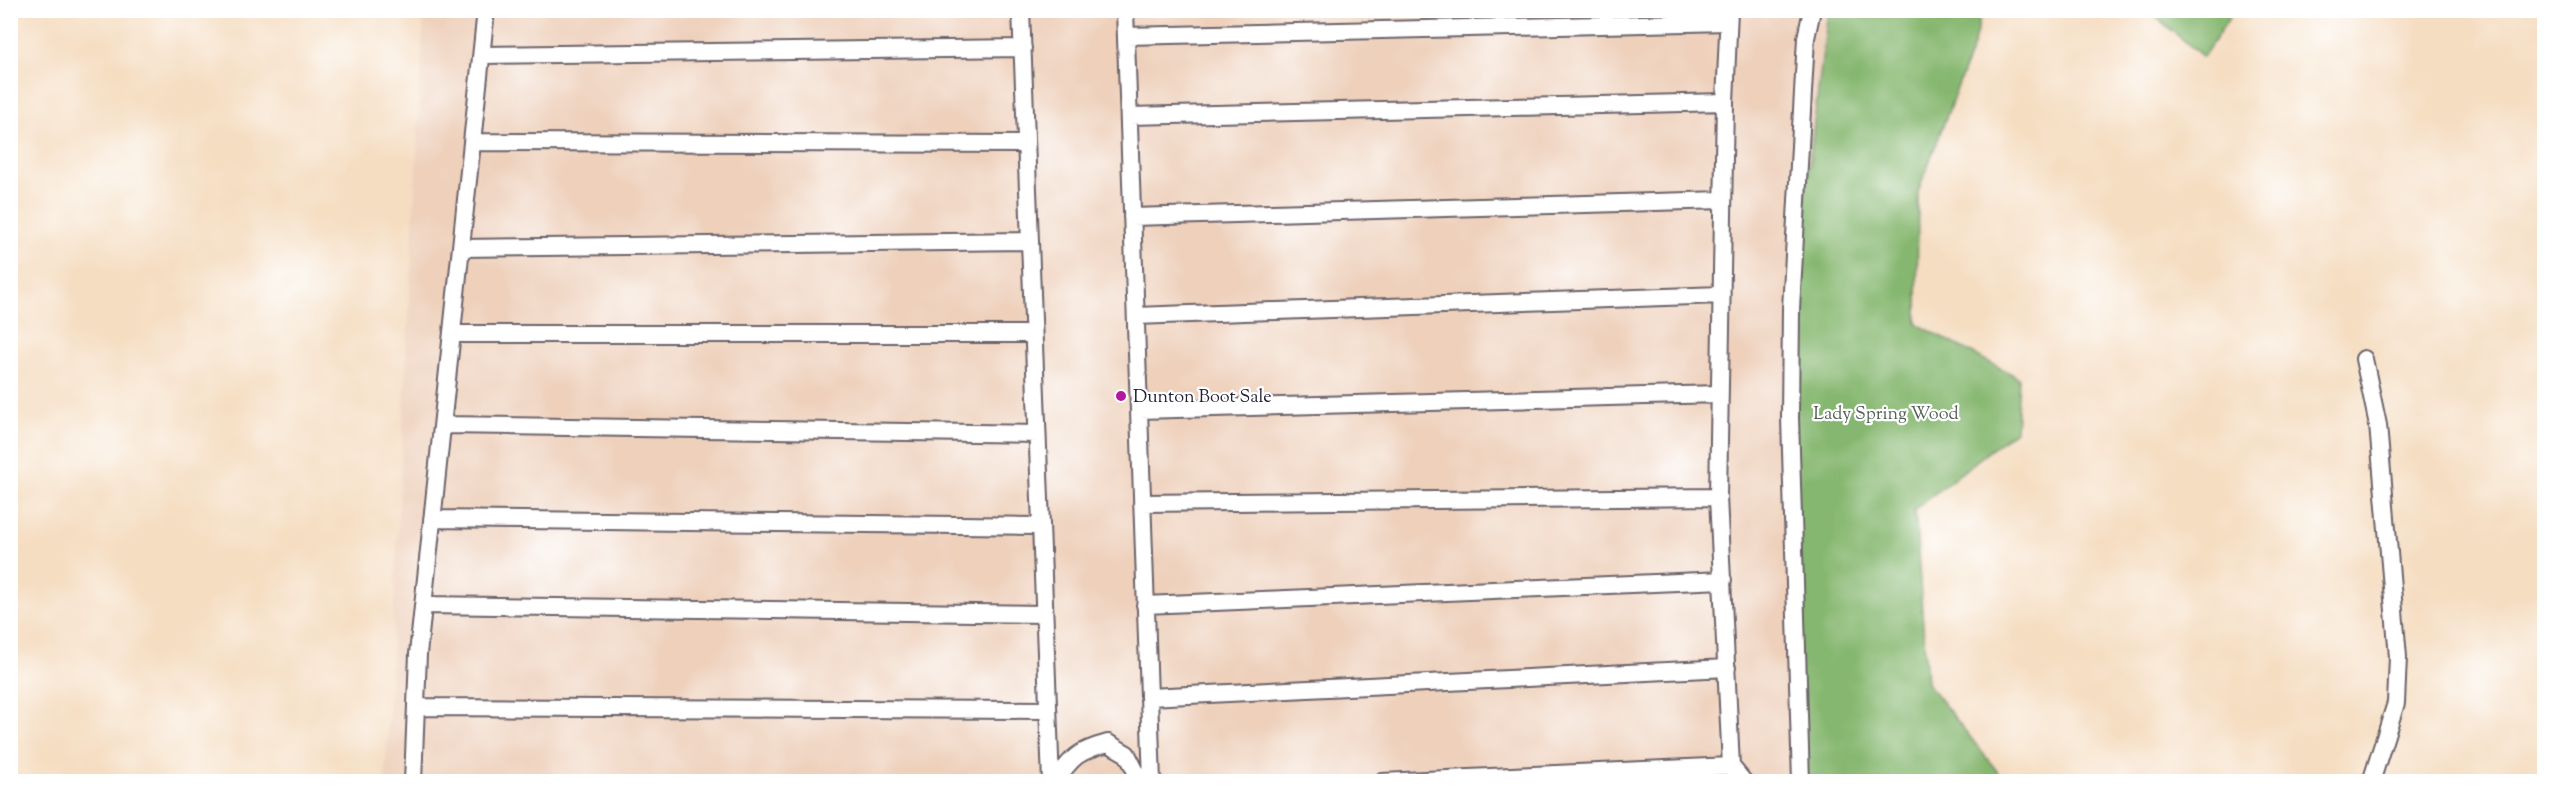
<svg xmlns="http://www.w3.org/2000/svg" width="2555" height="792" font-family="'Sorts Mill Goudy',serif">
  <rect width="100%" height="100%" fill="#fff"/>
  <filter id="ink" filterUnits="userSpaceOnUse"><feTurbulence type="fractalNoise" baseFrequency=".0167" numOctaves="2"/><feDisplacementMap in="SourceGraphic" scale="12" xChannelSelector="R" yChannelSelector="G"/><feConvolveMatrix kernelMatrix="1 2 1 2 8 2 1 2 1" color-interpolation-filters="sRGB"/></filter>
  <filter id="wash" filterUnits="userSpaceOnUse"><feTurbulence type="fractalNoise" baseFrequency=".008" numOctaves="4" result="noise"/><feDisplacementMap in="SourceGraphic" scale="24" xChannelSelector="R" yChannelSelector="G"/><feGaussianBlur stdDeviation="1.35" result="paint"/><feColorMatrix in="noise" values="0 0 0 0 0 0 0 0 0 0 0 0 0 0 0 0 0 1.4 0 .05"/><feComposite in="paint" operator="in"/></filter>
  <g filter="url(#wash)">
    <rect width="100%" height="100%" fill="#f5ddc1"/>
    <path fill="#eed0bb" d="M424 11H1852L1825 781 385 782Z"/>
    <path fill="#86b770" stroke="#546c56" stroke-width="1.5" d="M1831 11H1982L1973 46 1918 192 1917 324 2019 378 2016 430 1915 509 1927 683 2005 781 1802 782 1791 309 1827 19Z
      M2149 11H2234L2203 57Z"/>
  </g>
  <g filter="url(#ink)">
    <g fill="none" stroke-linecap="round" stroke-linejoin="round">
      <defs>
        <path id="service" d="M1021 10 1051 782
          M1125 10 1152 782
          M1729 10 1725 102 1718 497 1731 766 1744 782
          M1126 36 1728 22
          M483 55 1023 48
          M1129 116 1725 102
          M473 142 1026 144
          M1132 217 1723 200
          M462 248 1030 241
          M1136 316 1721 295
          M453 334H1033
          M2364 359 2378 425 2398 657 2396 703 2371 782
          M1139 410 1719 394
          M443 425 1037 434
          M1142 503 1718 497
          M432 519 1041 526
          M423 605 1044 614
          M1145 605 1723 580
          M1149 697 1727 668
          M416 707 1048 710
          M413 782 418 654 486 10
          M1055 782C1072 756 1079 751 1108 743L1127 754 1141 782
          M1382 782 1731 766
          M1801 782 1790 418 1791 309 1806 38 1812 10"/>
      </defs>
      <use href="#service" stroke="#6c636a" stroke-width="20"/>
      <use href="#service" stroke="#fff" stroke-width="16"/>
    </g>
  </g>
  <circle fill="#b5179e" stroke="#fff" stroke-width="2" cx="1121" cy="396" r="6"/>
  <g text-anchor="middle" stroke-width="4.5" stroke-linejoin="round" paint-order="stroke">
    <g font-size="18" fill="#22223b" stroke="#fff" text-anchor="start">
      <text x="1133" y="402">Dunton Boot Sale</text>
    </g>
    <g font-size="18" fill="#516154" stroke="#fff">
      <text x="1886" y="419">Lady Spring Wood</text>
    </g>
  </g>
  <rect width="2555" height="792" fill="none" stroke="#fff" stroke-width="36"/>
</svg>
